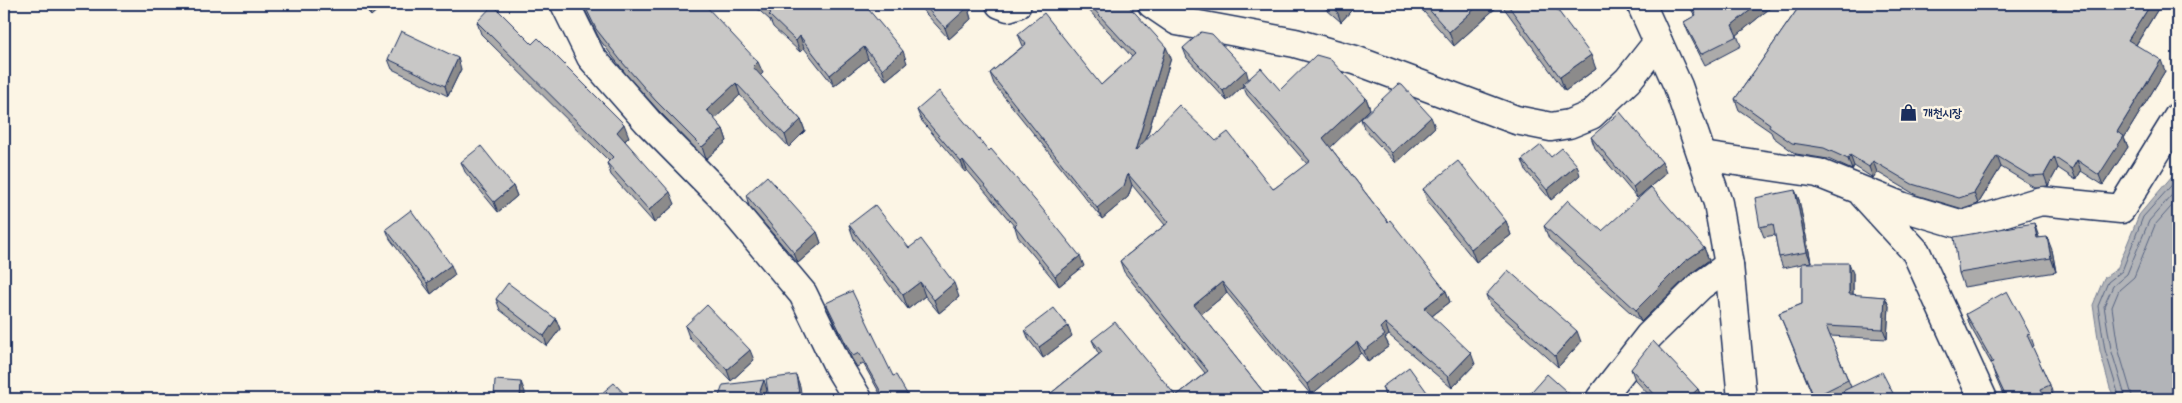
<svg xmlns="http://www.w3.org/2000/svg" width="2182" height="403" font-family="Pangolin,'Poor Story',sans-serif">
  <rect width="100%" height="100%" fill="#fcf5e5"/>
  <filter id="ink" filterUnits="userSpaceOnUse"><feTurbulence type="fractalNoise" baseFrequency=".02" numOctaves="2"/><feDisplacementMap in="SourceGraphic" scale="10" xChannelSelector="R" yChannelSelector="G"/><feConvolveMatrix kernelMatrix="1 2 1 2 8 2 1 2 1" color-interpolation-filters="sRGB"/></filter>
  <g filter="url(#ink)">
    <path fill="#b2b4b8" stroke="#767f94" d="M2178 169V399H2115L2110 388 2100 351 2093 305 2104 278 2117 269 2139 215Z"/>
    <g fill="none" stroke-linecap="round" stroke-linejoin="round">
      <path stroke="#576482" stroke-width="1" d="M2120 399 2105 350 2098 306 2108 282 2122 271 2143 217 2178 178
        M2126 399 2111 349 2104 306 2113 286 2127 274 2149 221 2178 188
        M2133 399 2118 348 2112 307 2119 290 2134 277 2155 225 2178 199"/>
      <defs>
        <path id="street" d="M565 4 591 57 648 122 721 196 803 294 838 366 858 399
          M1000 4 1008 7 1017 4
          M1152 4 1177 21 1295 43 1355 60 1516 120 1551 127 1569 124 1591 115 1628 80 1658 42
          M1702 156 1818 173 1903 207 1963 225 2041 201 2121 209 2178 117
          M1863 194 1916 252 1983 399
          M1600 399 1649 336 1700 286 1729 265"/>
        <path id="secondary" d="M1641 4 1678 86 1718 203 1729 265 1742 399"/>
      </defs>
      <use href="#street" stroke="#1b2f5e" stroke-width="31"/>
      <use href="#secondary" stroke="#1b2f5e" stroke-width="31"/>
      <use href="#street" stroke="#fcf5e5" stroke-width="28"/>
      <use href="#secondary" stroke="#fcf5e5" stroke-width="28"/>
    </g>
    <path fill="#acabaa" stroke="#1b2f5e" d="M359 4H384L371 16Z
      M582 4H704L763 73 760 75 801 120 805 131 789 147 740 95 714 119 723 129 727 141 706 159 659 111 626 74 600 40Z
      M752 4H864L907 63 886 80 868 59 834 86 804 48 800 52 773 27 770 20Z
      M917 4H977L969 12 971 19 949 39Z
      M1084 4H1127L1171 58 1146 140 1216 141 1273 189 1275 188 1307 164 1247 95 1243 86 1227 101 1187 58 1183 48 1249 79 1280 90 1366 98 1370 109 1330 147 1388 222 1446 291 1450 302 1432 316 1475 364 1452 388 1389 335 1385 338 1389 346 1368 362 1361 353 1311 395 1227 293 1201 314 1269 399H1052L1050 394 1099 354 1097 351 1092 340 1176 396 1205 373 1124 272 1120 261 1165 225 1132 185 1128 197 1102 219 994 84 990 73 1023 46 1018 34 1101 85 1132 57 1085 6Z
      M1179 4H1194L1189 7 1183 6Z
      M1320 4H1357L1341 22Z
      M1417 4H1500L1454 46Z
      M1501 4H1553L1596 69 1565 91Z
      M1688 4H1775L1737 35 1741 46 1705 65 1688 32 1684 22 1695 16Z
      M1801 4H2161L2136 45 2165 71 2124 138 2128 147 2103 185 2081 171 2076 180 2058 168 2048 186 2034 187 2001 167 1978 204 1963 209 1916 195 1877 172 1873 178 1854 166 1852 170 1828 159 1796 154 1773 137 1771 132 1739 110 1735 99Z
      M477 22 532 44 629 137 625 141 675 204 654 223 611 175 607 163 609 161 481 34Z
      M388 59 461 69 448 96 392 69Z
      M917 110 1084 266 1059 286 1018 237 1015 227 967 170 965 172 921 120Z
      M1361 119 1435 127 1396 163 1364 129Z
      M1591 137 1666 173 1637 198 1595 148Z
      M1551 157 1580 175 1551 200 1526 171 1522 160Z
      M461 162 513 186 517 196 498 212 465 172Z
      M1423 189 1506 221 1511 235 1476 262 1428 203Z
      M1795 190 1799 200 1811 262 1805 263 1853 273V295L1885 297 1889 306 1887 339 1830 336 1851 387 1896 399H1846L1844 394 1833 399H1814L1779 313 1802 304V264L1783 268 1779 257 1775 235 1764 237 1760 227Z
      M746 195 817 232 821 243 798 263 749 206Z
      M849 225 909 248 959 297 939 313 925 296 908 309 854 239Z
      M1544 226 1602 231 1704 248 1709 260 1689 275 1641 322 1549 239Z
      M386 229 455 275 431 294 390 239Z
      M2039 238 2052 250 2056 272 1964 287 1959 273Z
      M1486 295 1581 342 1558 367 1490 305Z
      M496 299 556 319 560 329 547 346 500 310Z
      M826 303 893 376 910 399H883L863 363 857 367 852 359 830 314Z
      M1966 314 2030 334 2034 346 2032 347 2050 385 2054 398 2051 399H2005L1995 376 1991 363 1970 326Z
      M685 326 754 360 731 381 689 337Z
      M1025 330 1072 336 1043 358 1029 340Z
      M1631 369 1698 389 1702 399H1653L1635 380Z
      M1382 387 1432 399H1386Z"/>
    <path fill="#8c8b8b" stroke="#1b2f5e" d="M369 4H384L371 16 367 6Z
      M963 4H977L969 12 971 19 949 39 945 28Z
      M1188 4H1194L1189 7Z
      M1343 4H1357L1341 22 1337 11Z
      M1390 4H1396L1392 8Z
      M1480 4H1500L1454 46 1449 32Z
      M1758 4H1775L1736 36 1732 25Z
      M2151 4H2161L2132 51 2128 40Z
      M800 36 804 48 800 52 796 41Z
      M864 47 868 59 834 86 830 75Z
      M1166 47 1171 58 1139 162 1135 151Z
      M903 51 907 63 886 80 882 69Z
      M1591 55 1596 69 1565 91 1560 77Z
      M458 58 461 69 448 96 445 86Z
      M2161 60 2165 71 2124 138 2128 147 2103 185 2099 175 2117 132Z
      M758 62 763 73 757 79 753 67Z
      M1246 70 1249 81 1243 84V86L1227 101 1223 91Z
      M736 83 740 95 711 122 707 110Z
      M1366 98 1370 109 1328 150 1323 138Z
      M1431 117 1435 127 1396 163 1392 153Z
      M801 120 805 131 789 147 785 135Z
      M624 124 629 137 621 144 617 132Z
      M723 129 727 141 706 159 702 147Z
      M1850 155 1854 166 1852 170 1848 159Z
      M1997 156 2001 167 1978 204 1974 193Z
      M2054 157 2058 168 2048 186 2044 175Z
      M963 160 967 170 965 172 961 162Z
      M2077 160 2081 171 2076 180 2072 169Z
      M1873 161 1877 172 1873 178 1869 167Z
      M1662 162 1666 173 1637 198 1633 187Z
      M1577 165 1580 175 1551 200 1547 190Z
      M1128 174 1132 185 1128 197 1102 219 1097 208Z
      M513 186 517 196 498 212 494 202Z
      M1795 190 1799 200 1811 262 1807 252Z
      M670 192 675 204 654 223 649 210Z
      M1506 221 1511 235 1476 262 1471 249Z
      M2034 223 2039 237 2042 252 2037 238Z
      M817 232 821 243 798 263 794 253Z
      M2047 237 2052 250 2056 272 2051 258Z
      M1704 248 1709 260 1689 275 1641 322 1636 310 1684 262Z
      M1080 256 1084 266 1059 286 1055 276Z
      M1849 263 1853 273V304L1849 294Z
      M451 265 455 275 431 294 427 283Z
      M920 282 925 296 908 309 903 295Z
      M1222 282 1227 293 1199 316 1194 305Z
      M954 283 959 297 939 313 934 300Z
      M1446 291 1450 302 1428 319 1424 308Z
      M1885 297 1889 306 1887 339 1883 329Z
      M556 319 560 329 547 346 544 336Z
      M1385 323 1389 335 1385 338 1389 346 1368 362 1364 351 1380 328Z
      M1068 326 1072 336 1043 358 1039 347Z
      M1577 331 1581 342 1558 367 1555 356Z
      M1357 342 1361 353 1311 395 1307 384Z
      M750 350 754 360 731 381 727 370Z
      M1471 353 1475 364 1452 388 1448 377Z
      M796 375 800 386 802 399H800Z
      M764 380 767 390 764 399H757Z
      M521 382 525 392V399H520Z
      M1698 389 1702 399H1687Z"/>
    <path fill="#c8c7c6" stroke="#1b2f5e" d="M584 4H704L758 62 753 67 801 120 785 135 736 83 707 110 723 129 702 147 655 100 622 62 596 29Z
      M760 4H864L903 51 882 69 864 47 830 75 800 36 796 41 769 15 771 13Z
      M923 4H963L967 8 945 28Z
      M1089 4H1127L1166 47 1135 151 1179 105 1216 141 1228 132 1273 189 1275 188 1310 161 1243 84 1261 68 1280 90 1316 55 1330 59 1366 98 1323 138 1388 222 1390 220 1446 291 1424 308 1471 353 1448 377 1385 323 1380 328 1385 335 1364 351 1357 342 1307 384 1222 282 1194 305 1269 399H1054L1050 394 1102 352 1092 340 1115 322 1176 396 1208 371 1120 261 1169 222 1128 174 1124 186 1097 208 990 73 1026 44 1018 34 1044 13 1101 85 1135 54Z
      M1329 4H1343L1337 11Z
      M1424 4H1480L1449 32Z
      M1507 4H1553L1591 55 1560 77Z
      M1690 4H1758L1732 25 1737 36 1701 54 1684 22 1696 15Z
      M1801 4H2151L2128 40 2161 60 2117 132 2124 136 2099 175 2077 160 2072 169 2054 157 2044 175 2030 176 1997 156 1974 193 1959 198 1912 184 1873 161 1869 167 1850 155 1848 159 1824 148 1792 143 1769 127 1770 124 1735 99Z
      M493 5 532 44 538 38 624 124 617 132 670 192 649 210 607 163 613 157 477 22Z
      M401 31 458 58 445 86 388 59Z
      M1201 32 1212 34 1246 70 1223 91 1183 48Z
      M1398 84 1402 85 1431 117 1392 153 1361 119Z
      M939 91 989 151 991 149 1040 206 1080 256 1055 276 1015 226 1017 224 963 160 961 162 917 110Z
      M1620 112 1662 162 1633 187 1591 137Z
      M1541 145 1551 157 1562 148 1577 165 1547 190 1522 160Z
      M481 146 513 186 494 202 461 162Z
      M1458 161 1506 221 1471 249 1423 189Z
      M767 176 817 232 794 253 746 195Z
      M1651 187 1704 248 1684 262 1636 310 1544 226 1568 200 1602 231Z
      M1795 190 1807 252 1779 257 1773 224 1760 227 1755 198Z
      M875 205 909 248 921 239 954 283 934 300 920 282 903 295 849 225Z
      M411 210 451 265 427 283 386 229Z
      M2034 223 2037 238 2047 237 2051 258 1959 273 1954 237Z
      M1802 263H1849V294L1885 297 1883 329 1826 326 1848 380 1814 397 1779 313 1802 304Z
      M1508 270 1577 331 1555 356 1486 295Z
      M508 283 556 319 544 336 496 299Z
      M852 291 893 376 896 375 910 399H885L859 353 853 356 848 348 826 303Z
      M2007 291 2030 334 2027 335 2050 385 2041 389 2046 399H2007L1990 363 1993 362 1966 314Z
      M707 305 750 350 727 370 685 326Z
      M1054 308 1068 326 1039 347 1025 330Z
      M1653 341 1698 389 1687 399H1659L1631 369Z
      M1409 367 1432 399H1390L1382 387Z
      M1882 372 1896 399H1847L1843 391Z
      M1547 374 1575 399H1525Z
      M796 375 800 399H769L766 379Z
      M495 380 521 382 520 399H494Z
      M764 380 757 399H718L723 385Z
      M614 383 629 399H595Z
      M1798 394 1800 399H1779Z"/>
  </g>
  <defs>
    <symbol id="shop-bare" viewBox="-9 -9 18 18"><path d="M-5-2.5h2.3a2.7 3.5 0 0 1 5.4 0H5L5.5 6h-11ZM-1.5-2.5h3a1.5 2.3 0 0 0-3 0Z" fill="#1b2f5e" stroke="#fcf5e5" stroke-width="2.5" paint-order="stroke"/></symbol>
  </defs>
  <g fill-rule="evenodd">
    <use href="#shop-bare" x="1896" y="100" width="25" height="25"/>
  </g>
  <g text-anchor="middle" stroke-width="5" stroke-linejoin="round" paint-order="stroke">
    <g font-size="12" font-weight="bold" fill="#1b2f5e" stroke="#fcf5e5" text-anchor="start">
      <text x="1923" y="117">개천시장</text>
    </g>
  </g>
  <rect width="2182" height="403" fill="none" stroke="#fcf5e5" stroke-width="20"/>
  <rect x="10" y="10" width="2162" height="383" fill="none" stroke="#1b2f5e" stroke-width="2" filter="url(#ink)"/>
</svg>
